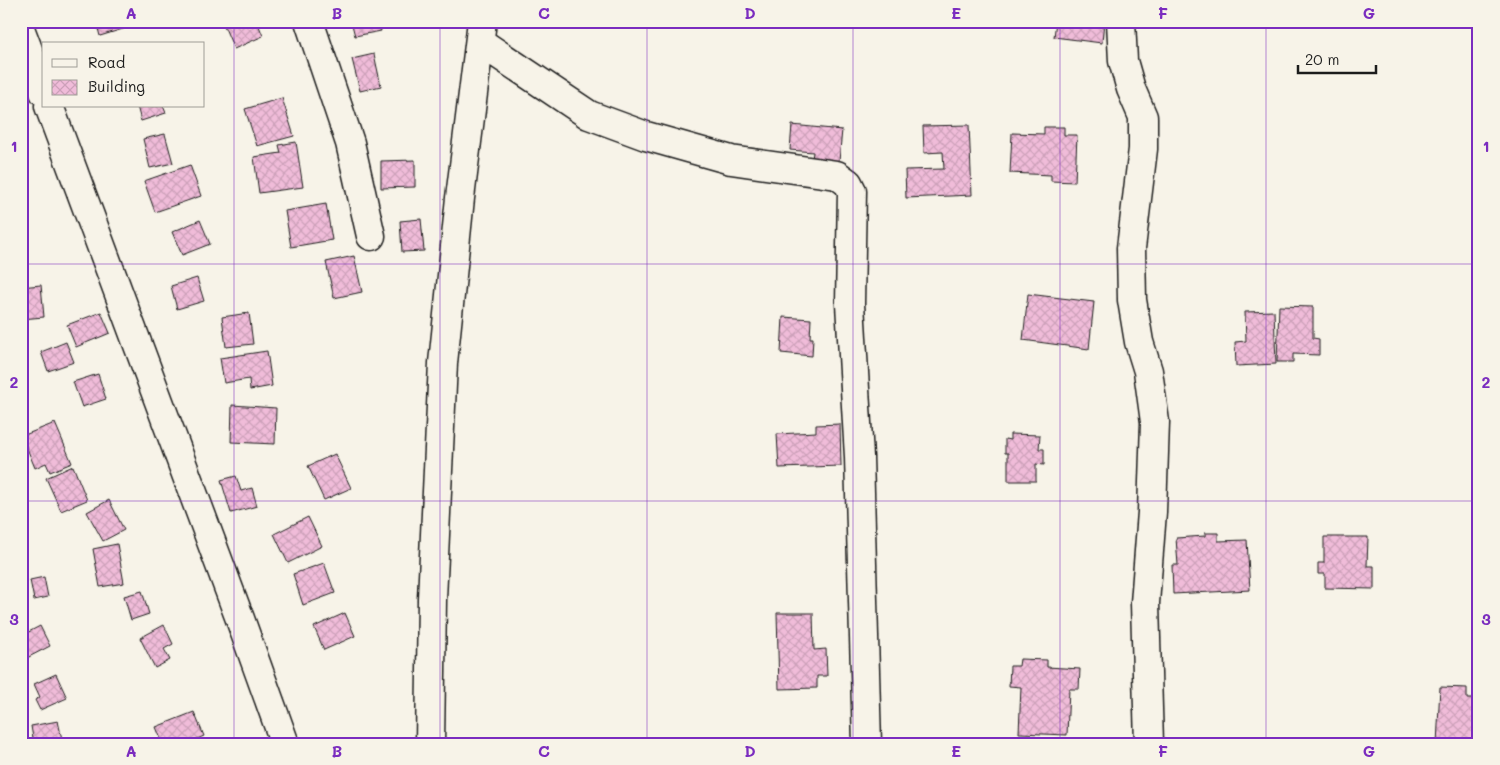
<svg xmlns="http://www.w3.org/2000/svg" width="1500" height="765" font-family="Mali,sans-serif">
  <defs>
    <pattern id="building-cross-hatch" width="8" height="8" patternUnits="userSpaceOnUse" patternTransform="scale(1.25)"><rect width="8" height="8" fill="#f0bcd9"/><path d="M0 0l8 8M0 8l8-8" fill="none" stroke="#cda1ba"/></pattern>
  </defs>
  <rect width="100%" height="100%" fill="#f7f3e8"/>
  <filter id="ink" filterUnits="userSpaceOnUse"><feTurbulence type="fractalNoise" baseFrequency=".02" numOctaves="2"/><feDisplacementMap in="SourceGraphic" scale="10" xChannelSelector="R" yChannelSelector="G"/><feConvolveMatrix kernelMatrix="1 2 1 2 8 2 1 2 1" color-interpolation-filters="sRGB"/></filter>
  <g filter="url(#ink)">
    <path fill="url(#building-cross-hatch)" stroke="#1c1c1c" d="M89 21H124L126 28 100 36 96 21 90 23Z
      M222 21H257L263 36 234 49Z
      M351 21H379L381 31 355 36Z
      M1056 21H1104L1102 43 1054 37Z
      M374 54 381 86 360 91 352 59Z
      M282 98 294 136 257 146 245 109Z
      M137 106H163L166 113 141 121Z
      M792 125 842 130 839 161 812 159 813 152 790 150Z
      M969 125 972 195 906 198 905 170 944 169 943 152 924 153 923 126Z
      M1044 127H1064V135H1077L1075 182 1051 181V175L1010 173 1012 133 1044 134Z
      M165 134 173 163 150 168 143 139Z
      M296 142 303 187 259 193 254 157 281 153 279 145Z
      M415 160V187L381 188V161Z
      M190 165 201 196 155 212 144 181Z
      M326 204 332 240 291 247 285 211Z
      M421 219 424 251 402 252 400 221Z
      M200 220 210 244 182 255 172 232Z
      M354 256 362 292 334 298 326 262Z
      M197 278 204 301 177 309 171 286Z
      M41 285 44 317 21 319V287Z
      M1028 294 1094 302 1089 349 1023 340Z
      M1279 306 1313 307V338L1319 339V355L1293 354V362H1277Z
      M1274 311 1276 364 1236 366 1235 342 1246 341 1245 312Z
      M101 312 110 333 76 347 67 325Z
      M249 313 253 344 226 347 222 317Z
      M783 317 811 319 810 338H813L812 356 781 353Z
      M66 342 74 362 48 371 41 352Z
      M267 351 272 386 250 390 249 379 224 383 220 358Z
      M98 374 106 399 82 407 73 382Z
      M232 405 276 408 275 444 231 442Z
      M55 423 72 463 50 472 46 463 35 468 22 436Z
      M840 424 841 466 779 468 777 434 816 432V425Z
      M1010 434 1040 435 1039 449H1044V465L1036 464V481H1008V453H1005V439L1010 440Z
      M335 454 351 488 324 500 308 466Z
      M73 466 87 500 61 511 46 478Z
      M236 476 241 491 252 488 257 506 231 513 221 480Z
      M109 500 124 530 103 541 87 512Z
      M308 517 322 546 288 563 274 534Z
      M1205 533H1218V541L1247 540 1250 590 1173 594 1172 565H1178L1176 538 1205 536Z
      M1324 537H1368L1367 566H1374V589L1325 588V574H1318V563H1324Z
      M117 544 124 583 100 587 93 549Z
      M324 563 335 593 303 605 293 574Z
      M44 577 48 597 34 600 30 580Z
      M142 591 149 614 131 620 124 596Z
      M345 613 355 636 324 650 314 627Z
      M777 613H813L814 650 826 649 827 676H817V688L779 689Z
      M164 625 173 644 164 649 170 660 155 668 140 638Z
      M40 626 50 646 21 661V636Z
      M1020 659 1047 660V667L1080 669 1079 689H1069L1067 735 1019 733 1021 687 1009 686 1010 666H1019Z
      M56 674 67 698 40 710 35 700 40 697 34 684Z
      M1440 687 1467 688V699H1479V744H1437Z
      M194 712 204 736 186 744H163L156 727Z
      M58 721 63 744H34L31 726Z"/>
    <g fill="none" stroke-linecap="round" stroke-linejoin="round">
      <defs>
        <path id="minor" d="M309 21 350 143 371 236
          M1121 21 1123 61 1131 89 1143 117V149L1131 248 1132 300 1139 342 1148 371 1155 422 1152 512 1145 603 1149 744
          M21 31 44 92
          M480 42 589 115 646 136 731 160 837 175 848 183 852 191 850 304 859 457 867 744
          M49 106 240 619 285 744
          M430 744 432 599 443 363 460 198 482 21"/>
      </defs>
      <use href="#minor" stroke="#1c1c1c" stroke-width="31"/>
      <use href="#minor" stroke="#f7f3e8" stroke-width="28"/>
    </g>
  </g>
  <path fill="none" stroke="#7b2cbf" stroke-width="1" stroke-opacity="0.55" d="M234 21V744M440 21V744M647 21V744M853 21V744M1060 21V744M1266 21V744M21 264H1479M21 501H1479"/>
  <rect width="1500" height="765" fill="none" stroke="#f7f3e8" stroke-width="55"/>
  <rect x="42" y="42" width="162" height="65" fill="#f7f3e8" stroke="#9f9d96"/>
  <rect x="52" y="59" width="25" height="8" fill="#f7f3e8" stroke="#9f9d96"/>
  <text x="88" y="68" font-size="15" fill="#1c1c1c">Road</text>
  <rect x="52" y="80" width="25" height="15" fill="url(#building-cross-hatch)" stroke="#9f9d96"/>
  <text x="88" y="92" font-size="15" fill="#1c1c1c">Building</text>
  <path d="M1298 65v8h78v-8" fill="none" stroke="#1c1c1c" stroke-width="2.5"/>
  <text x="1305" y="65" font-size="15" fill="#1c1c1c" stroke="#f7f3e8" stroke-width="4" paint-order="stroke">20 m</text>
  <rect x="28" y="28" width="1444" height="710" fill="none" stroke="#7b2cbf" stroke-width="2"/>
  <g font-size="16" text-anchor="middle" font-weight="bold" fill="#7b2cbf">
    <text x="131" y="19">A</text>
    <text x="337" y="19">B</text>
    <text x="544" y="19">C</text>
    <text x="750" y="19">D</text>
    <text x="956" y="19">E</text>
    <text x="1163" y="19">F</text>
    <text x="1369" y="19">G</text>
    <text x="14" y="152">1</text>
    <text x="1486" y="152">1</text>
    <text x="14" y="388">2</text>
    <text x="1486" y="388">2</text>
    <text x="14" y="625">3</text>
    <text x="1486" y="625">3</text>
    <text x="131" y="757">A</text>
    <text x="337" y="757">B</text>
    <text x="544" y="757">C</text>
    <text x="750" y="757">D</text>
    <text x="956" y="757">E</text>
    <text x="1163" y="757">F</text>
    <text x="1369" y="757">G</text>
  </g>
</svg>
